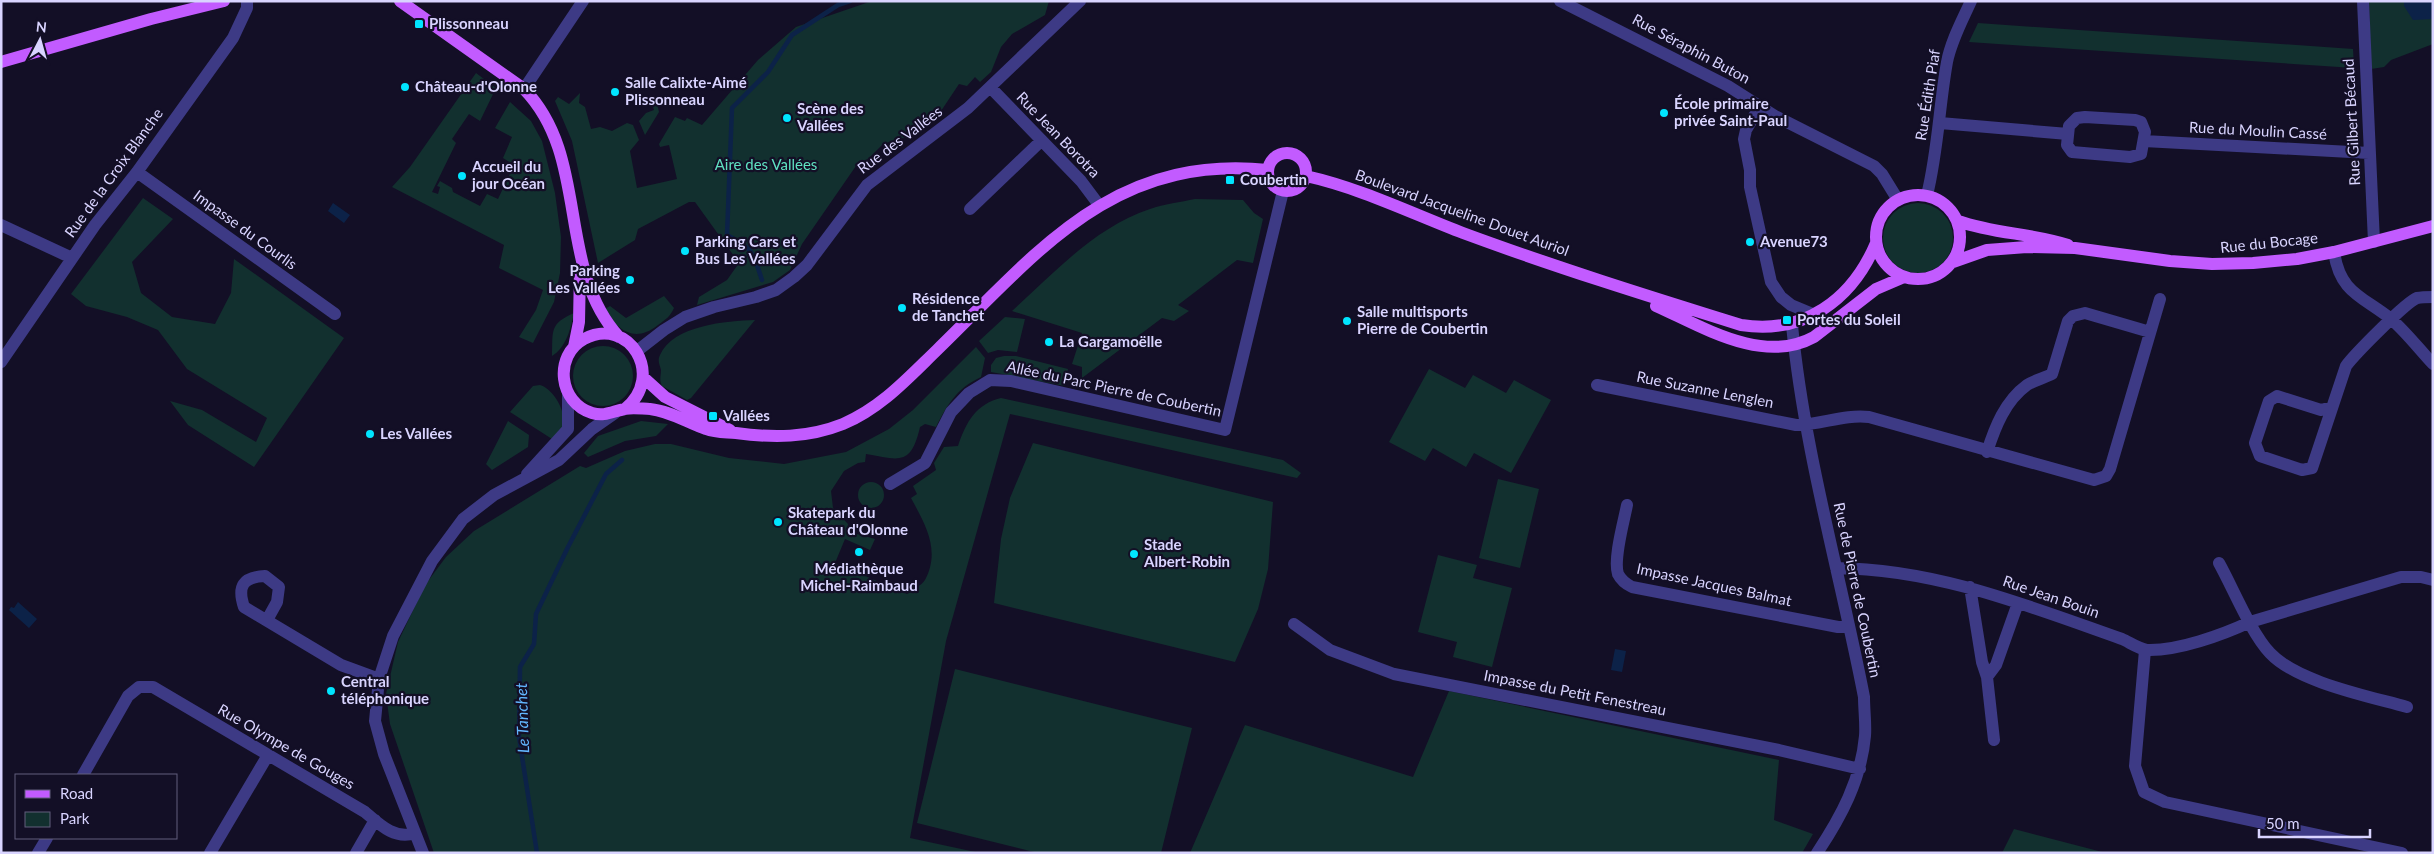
<svg xmlns="http://www.w3.org/2000/svg" width="2434" height="854" font-family="Lato,sans-serif">
  <rect width="100%" height="100%" fill="#130f26"/>
  <path fill="#12302f" d="M872 1H1049L1045 15 1012 34 1001 47 991 72 980 82 975 77 967 86 959 84 939 114 922 132 883 144 864 163H858L802 244 790 270 773 282 697 305 699 297 727 280 739 263 695 202H689L638 229 635 240 598 263 572 141 555 101 558 97 569 104 580 93 579 103 585 107 591 129 600 127 612 131 627 123 633 125 639 140 630 151 637 188 677 179 669 145 660 147 659 144 675 117 685 121 687 118 702 125 758 60 796 27Z
    M2369 1H2433V44L2391 60 2384 67 2371 69Z
    M1978 23 2353 49 2354 68 1969 42Z
    M476 73 496 88 480 121 469 114 452 139 456 143 432 192 438 194 440 187 437 186 440 181 452 188 453 192 480 206 487 194 498 199 514 165 503 158 512 137 495 128 510 102 531 121 542 141 555 193 561 237 560 273 554 302 533 343 519 337 536 310 543 290 499 268 504 245 392 187 410 167Z
    M655 96 659 112 645 135 639 121 646 113 654 110 650 97Z
    M143 198 173 219 132 262 141 293 172 317 215 324 231 293 234 259 344 338 254 467 188 425 170 401 202 410 256 442 267 418 187 369 158 330 127 317 86 306 71 294Z
    M1195 199 1243 200 1254 213 1263 219 1253 263 1237 260 1178 305 1189 311 1174 321 1162 318 1082 378V367L1072 364 1082 333 1012 311C1055 272 1094 228 1150 209 1164 204 1181 202 1195 199Z
    M1883 238a35 35 0 1 1 70 0a35 35 0 1 1-70 0Z
    M664 296 674 308C670 317 666 319 658 325 634 344 619 330 603 310L610 306 626 318Z
    M574 313C571 328 566 348 552 356 553 331 549 324 574 313Z
    M1005 317 1025 319 1017 352 998 350 988 353 979 341Z
    M755 320 691 398 687 400 662 386C659 380 661 376 661 370 660 365 657 361 660 355 673 325 727 321 755 320Z
    M573 376a30 30 0 1 1 60 0a30 30 0 1 1-60 0Z
    M976 347 985 358 981 377C957 388 947 405 936 427L925 424 920 427C911 466 900 460 866 454L865 462 858 463 844 471 831 491 833 508 848 524 847 531 875 539 870 550 845 539 835 563 907 594C913 590 922 585 925 580 941 550 925 524 911 498L917 494 913 486 936 470 934 463 944 447 958 446C966 422 976 404 1001 398L1283 460 1301 473 1297 478 1010 414 946 641 910 838 980 853H434L390 724 386 694 398 642 425 585 446 557 474 531 580 466 586 468 625 451 655 444H671L729 458 784 464 846 452 889 429 913 410Z
    M1004 356H1016L1068 369 1065 386 991 372V365L996 358Z
    M1429 369 1465 388 1473 375 1506 393 1514 380 1551 400 1511 473 1474 453 1466 467 1433 448 1425 461 1389 442Z
    M540 385C554 389 570 416 561 431 559 434 554 436 552 439L510 412 533 386Z
    M508 421 529 435 528 447 492 470 486 464Z
    M641 421 668 424 656 436 625 441 588 457 584 453 598 436Z
    M1033 443 1273 502 1268 569 1258 609 1235 662 994 603 1001 539 1010 498Z
    M1498 479 1539 489 1520 568 1479 558Z
    M858 495a13 13 0 1 1 26 0a13 13 0 1 1-26 0Z
    M1438 555 1477 565 1473 578 1512 588 1492 667 1453 657 1457 642 1418 632Z
    M955 669 1192 728 1161 853H1038L917 823Z
    M1449 691 1779 760 1774 820 1813 834 1802 853H1190L1245 725 1413 777Z
    M2014 829 2106 853H2002Z"/>
  <path fill="#0c2248" d="M2404 1H2433V19L2413 20 2404 6Z
    M333 203 350 215 344 223 328 211Z
    M18 602 37 619 29 628 9 610 11 607 14 608Z
    M1615 649 1626 651 1622 672 1611 670Z"/>
  <g fill="none" stroke-linecap="round" stroke-linejoin="round">
    <path stroke="#0c2248" stroke-width="4.5" d="M762 280C752 251 755 250 727 235L732 108 768 72 792 35 838 5 850 1
      M537 853 519 737 520 667 534 644 536 614 568 547 606 474 622 460"/>
    <path stroke="#3d3a85" stroke-width="12" d="M1560 1 1728 86 1775 116 1874 166 1882 174 1898 200
      M2363 1 2374 242
      M991 88 1081 181 1099 205
      M524 89 583 1
      M1760 106 1746 130 1744 139 1750 170V187L1771 282 1781 297 1791 305 1815 315
      M2085 117 2135 120 2141 122 2145 132 2141 154 2130 157 2072 152 2067 145 2069 126 2077 118Z
      M1940 123 2068 134
      M2144 141 2369 153
      M137 172 335 314
      M1927 195C1938 151 1939 107 1947 62 1951 41 1962 21 1971 1
      M970 209 1041 141
      M1 225 72 258
      M2334 252C2340 293 2362 296 2391 319 2406 332 2419 349 2433 364
      M1792 325C1804 451 1840 573 1864 697 1864 710 1866 724 1865 736 1861 780 1841 817 1817 853
      M637 351 664 330 685 317 714 307 756 297 776 290 794 277 807 265 867 185 968 108 1080 1
      M1 362 95 225 137 172 233 38 247 8V1
      M1597 385 1796 425C1821 425 1844 414 1869 417L2094 480 2106 476 2110 469 2160 299
      M2332 407 2321 410 2277 396 2269 401 2255 443 2260 456 2302 470 2312 468 2346 366C2354 355 2406 302 2417 298 2422 297 2428 297 2433 297
      M1987 452C1995 427 2005 401 2027 385 2035 380 2044 378 2052 374L2068 321 2073 316 2085 313 2150 332
      M527 474 568 429V394
      M890 484 925 463 951 412 969 393 990 380 1011 381 1225 430 1283 191
      M1627 505C1624 521 1613 559 1618 574 1621 580 1626 584 1632 587L1838 627H1848
      M2219 563C2233 588 2251 633 2270 653 2297 682 2368 696 2407 707
      M1836 568C1937 569 2028 606 2122 639 2129 642 2139 649 2147 650 2178 651 2222 635 2250 622L2401 577H2421L2433 580
      M1970 587 1982 662 1987 677 1994 740
      M267 620 277 602 279 587 265 576C243 577 237 586 244 607L341 665 379 679
      M1294 624 1330 650 1394 674 1779 750 1860 769
      M2145 650 2135 766 2144 792 2165 802 2402 853
      M1987 677 1996 665 2018 603
      M83 775 128 696 139 687H153L365 812C380 825 395 840 415 833
      M38 853 47 838
      M210 853 268 755
      M356 853 375 820
      M423 853 384 754 375 721 379 679 393 636 432 561 463 519 494 495 559 460 592 429 615 413"/>
    <path stroke="#c25bff" stroke-width="12" d="M400 1 524 89C591 158 555 266 619 337
      M1 62 151 19 224 1
      M1268 172a19 19 0 1 1 38 0a19 19 0 1 1-38 0Z
      M1306 176C1360 188 1411 213 1463 233 1555 267 1648 296 1741 325 1804 335 1852 300 1876 243
      M1876 237a42 42 0 1 1 84 0a42 42 0 1 1-84 0Z
      M1958 221C1994 234 2032 233 2068 245
      M1953 262 1987 250 2027 247 2075 248 2170 261 2212 264 2253 263 2297 259 2334 252 2433 226
      M1656 306C1703 327 1763 365 1814 337L1876 289 1904 277
      M574 347 579 322 580 269
      M644 378 665 397 730 430
      M625 409C666 376 629 315 584 339 553 356 559 403 592 413 605 417 613 411 625 409 633 407 643 409 650 409 670 411 688 423 706 429 716 433 726 432 736 433 773 438 808 438 843 424 881 408 908 378 937 350 1037 253 1112 154 1268 170"/>
  </g>
  <g fill="#00e5ff" stroke="#130f26" stroke-width="2">
    <rect x="414" y="19" width="10" height="10" rx="2.5"/>
    <circle cx="405" cy="87" r="5"/>
    <circle cx="615" cy="92" r="5"/>
    <circle cx="1664" cy="113" r="5"/>
    <circle cx="787" cy="118" r="5"/>
    <circle cx="462" cy="176" r="5"/>
    <rect x="1225" y="175" width="10" height="10" rx="2.5"/>
    <circle cx="1750" cy="242" r="5"/>
    <circle cx="685" cy="251" r="5"/>
    <circle cx="630" cy="280" r="5"/>
    <circle cx="902" cy="308" r="5"/>
    <rect x="1782" y="315" width="10" height="10" rx="2.5"/>
    <circle cx="1347" cy="321" r="5"/>
    <circle cx="1049" cy="342" r="5"/>
    <rect x="708" y="411" width="10" height="10" rx="2.5"/>
    <circle cx="370" cy="434" r="5"/>
    <circle cx="778" cy="522" r="5"/>
    <circle cx="859" cy="552" r="5"/>
    <circle cx="1134" cy="554" r="5"/>
    <circle cx="331" cy="691" r="5"/>
  </g>
  <g text-anchor="middle" stroke-width="4.5" stroke-linejoin="round" paint-order="stroke">
    <g font-size="15" font-weight="bold" fill="#d9d4ff" stroke="#130f26" text-anchor="start">
      <text x="429" y="29">Plissonneau</text>
      <text x="625" y="88">Salle Calixte-Aimé<tspan x="625" dy="17">Plissonneau</tspan></text>
      <text x="415" y="92">Château-d'Olonne</text>
      <text x="1674" y="109">École primaire<tspan x="1674" dy="17">privée Saint-Paul</tspan></text>
      <text x="797" y="114">Scène des<tspan x="797" dy="17">Vallées</tspan></text>
      <text x="472" y="172">Accueil du<tspan x="472" dy="17">jour Océan</tspan></text>
      <text x="1240" y="185">Coubertin</text>
      <text x="695" y="247">Parking Cars et<tspan x="695" dy="17">Bus Les Vallées</tspan></text>
      <text x="1760" y="247">Avenue73</text>
      <text x="620" y="276" text-anchor="end">Parking<tspan x="620" dy="17">Les Vallées</tspan></text>
      <text x="912" y="304">Résidence<tspan x="912" dy="17">de Tanchet</tspan></text>
      <text x="1357" y="317">Salle multisports<tspan x="1357" dy="17">Pierre de Coubertin</tspan></text>
      <text x="1797" y="325">Portes du Soleil</text>
      <text x="1059" y="347">La Gargamoëlle</text>
      <text x="723" y="421">Vallées</text>
      <text x="380" y="439">Les Vallées</text>
      <text x="788" y="518">Skatepark du<tspan x="788" dy="17">Château d'Olonne</tspan></text>
      <text x="1144" y="550">Stade<tspan x="1144" dy="17">Albert-Robin</tspan></text>
      <text x="859" y="574" text-anchor="middle">Médiathèque<tspan x="859" dy="17">Michel-Raimbaud</tspan></text>
      <text x="341" y="687">Central<tspan x="341" dy="17">téléphonique</tspan></text>
    </g>
    <g font-size="15" fill="#d9d4ff" stroke="#130f26">
      <text transform="translate(1691 49) rotate(28)" y="5">Rue Séraphin Buton</text>
      <text transform="translate(1928 95) rotate(-81)" y="5">Rue Édith Piaf</text>
      <text transform="translate(2352 122) rotate(-93)" y="5">Rue Gilbert Bécaud</text>
      <text transform="translate(2258 131) rotate(3)" y="5">Rue du Moulin Cassé</text>
      <text transform="translate(1058 135) rotate(46)" y="5">Rue Jean Borotra</text>
      <text transform="translate(900 140) rotate(-37)" y="5">Rue des Vallées</text>
      <text transform="translate(114 173) rotate(-54)" y="5">Rue de la Croix Blanche</text>
      <text transform="translate(1462 213) rotate(20)" y="5">Boulevard Jacqueline Douet Auriol</text>
      <text transform="translate(245 230) rotate(36)" y="5">Impasse du Courlis</text>
      <text transform="translate(2269 243) rotate(-6)" y="5">Rue du Bocage</text>
      <text transform="translate(1114 389) rotate(12)" y="5">Allée du Parc Pierre de Coubertin</text>
      <text transform="translate(1705 390) rotate(11)" y="5">Rue Suzanne Lenglen</text>
      <text transform="translate(1714 585) rotate(12)" y="5">Impasse Jacques Balmat</text>
      <text transform="translate(1857 590) rotate(78)" y="5">Rue de Pierre de Coubertin</text>
      <text transform="translate(2051 597) rotate(19)" y="5">Rue Jean Bouin</text>
      <text transform="translate(1575 693) rotate(11)" y="5">Impasse du Petit Fenestreau</text>
      <text transform="translate(286 747) rotate(30)" y="5">Rue Olympe de Gouges</text>
    </g>
    <g font-size="15" fill="#5fe0c0" stroke="#130f26">
      <text x="766" y="170">Aire des Vallées</text>
    </g>
    <g font-size="16" font-style="italic" fill="#62b6ff" stroke="#130f26">
      <text transform="translate(522 718) rotate(-92)" y="6">Le Tanchet</text>
    </g>
  </g>
  <rect width="2434" height="854" fill="none" stroke="#d9d4ff" stroke-width="5"/>
  <rect x="15" y="774" width="162" height="65" fill="#130f26" stroke="#625e7d"/>
  <rect x="25" y="790" width="25" height="8" fill="#c25bff" stroke="#625e7d"/>
  <text x="60" y="799" font-size="15" fill="#d9d4ff">Road</text>
  <rect x="25" y="812" width="25" height="15" fill="#12302f" stroke="#625e7d"/>
  <text x="60" y="824" font-size="15" fill="#d9d4ff">Park</text>
  <g transform="translate(40 40) rotate(6)" stroke="#130f26" stroke-width="4" paint-order="stroke">
  <path d="M0-4L9 19L0 12L-9 19Z" fill="#d9d4ff"/>
  <text y="-8" font-size="14" font-weight="bold" text-anchor="middle" fill="#d9d4ff">N</text>
  </g>
  <path d="M2259 829v8h111v-8" fill="none" stroke="#d9d4ff" stroke-width="2.5"/>
  <text x="2266" y="829" font-size="15" fill="#d9d4ff" stroke="#130f26" stroke-width="4" paint-order="stroke">50 m</text>
</svg>
